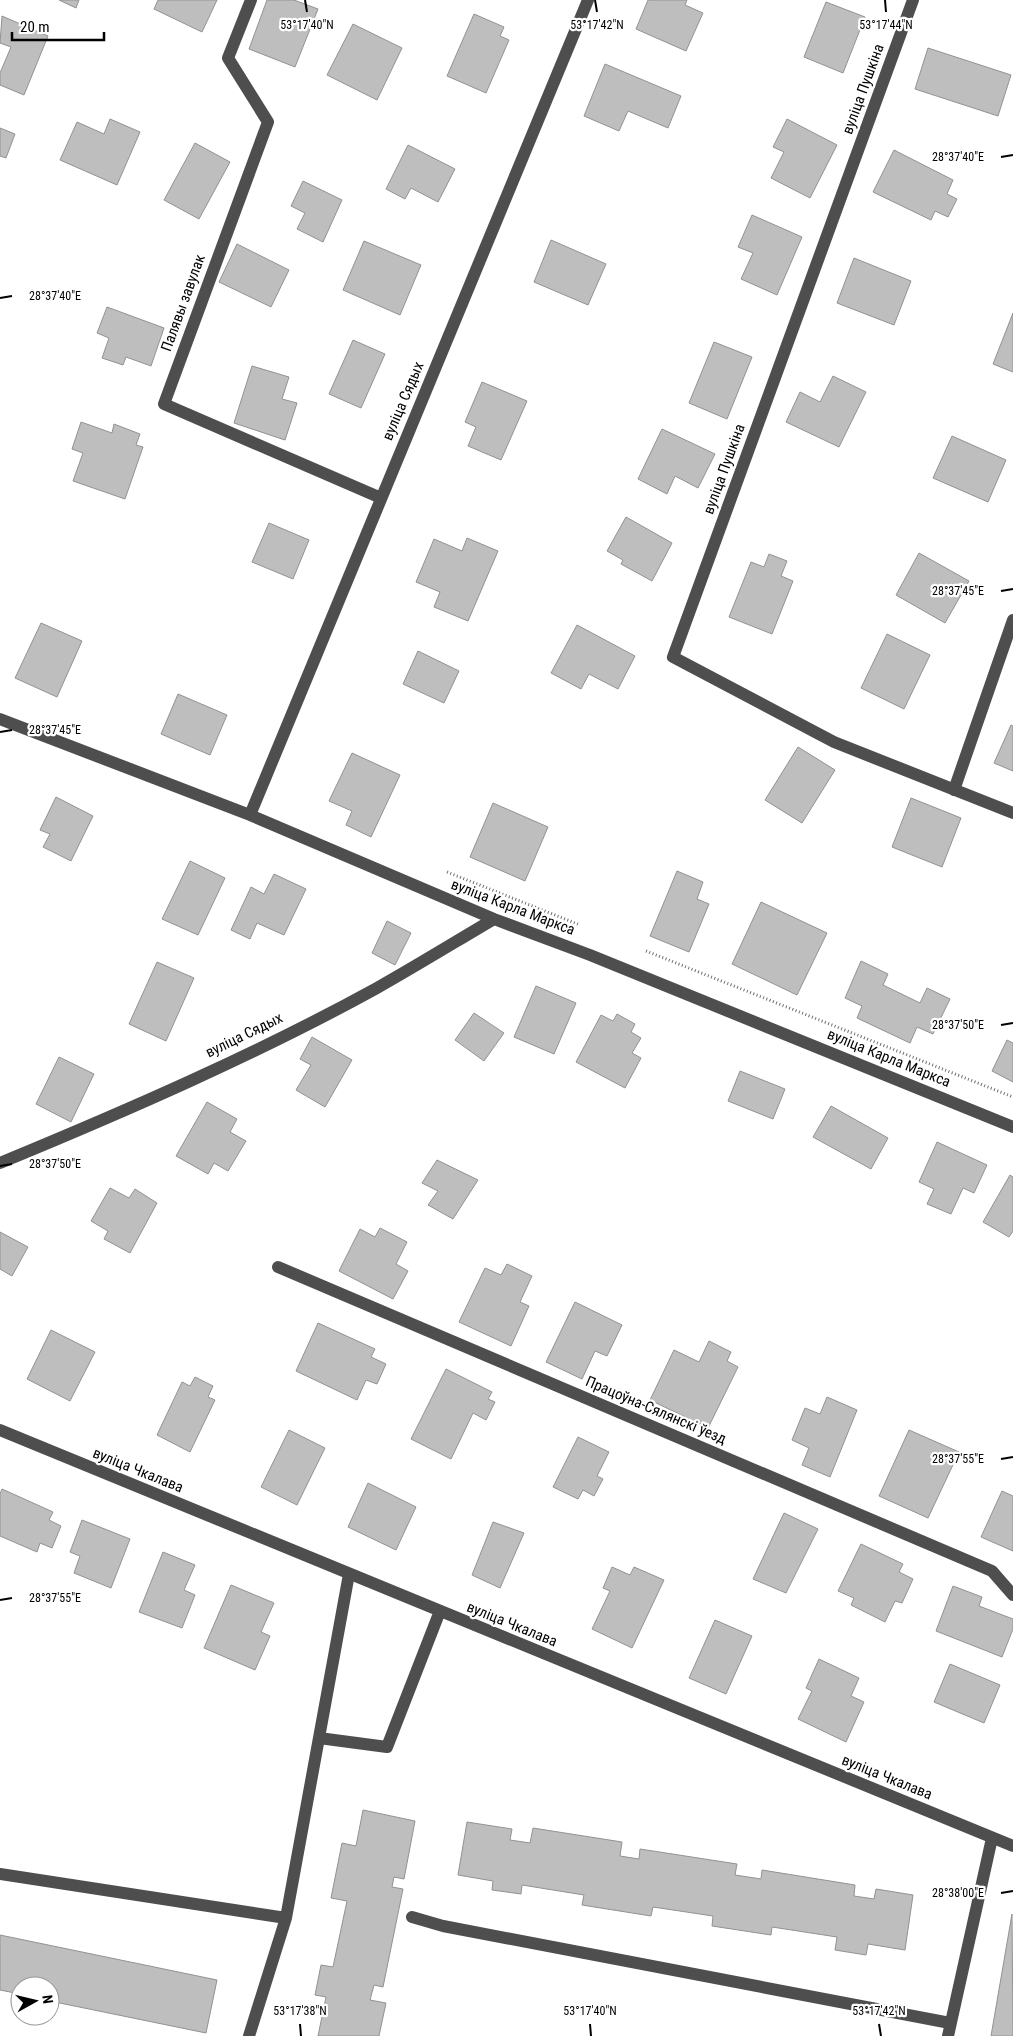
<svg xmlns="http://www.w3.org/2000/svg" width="1013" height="2036" font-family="'Roboto Condensed',sans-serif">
  <rect width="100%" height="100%" fill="#fff"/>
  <path fill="#bebebe" stroke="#929292" d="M59 0H79L76 8Z
    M158 0H217L202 32 154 9Z
    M267 0H294L318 9 295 67 249 49Z
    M648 0H687L685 5 703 13 686 51 636 29Z
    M826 2 865 17 843 73 804 57Z
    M474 14 504 27 500 36 509 40 486 93 447 76Z
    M2 16 48 36 24 95 0 85V73L11 47 0 43Z
    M353 24 402 48 377 100 327 75Z
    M928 48 1011 75 998 116 915 89Z
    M605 64 681 96 668 128 628 111 619 131 584 116Z
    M110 119 140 132 117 185 60 160 77 122 104 134Z
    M787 119 837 145 810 198 771 178 784 152 773 147Z
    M0 128 15 134 6 158 0 156Z
    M195 143 230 162 199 219 164 200Z
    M408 145 455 169 438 202 411 188 405 199 386 189Z
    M894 150 953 180 947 194 957 199 948 217 935 211 931 220 873 192Z
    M303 181 342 200 323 242 297 229 305 213 291 206Z
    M752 215 802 237 777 295 741 279 753 253 738 247Z
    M551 240 606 264 588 305 534 282Z
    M364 241 421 265 400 315 343 290Z
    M237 244 289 270 271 307 219 282Z
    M854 258 911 281 894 325 837 303Z
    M107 307 164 328 151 366 126 357 123 365 102 358 109 338 97 333Z
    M1013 313V372L993 364Z
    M353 340 385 354 361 408 329 394Z
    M714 342 752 357 727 419 689 403Z
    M252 366 289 377 282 399 297 403 285 440 234 423Z
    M833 376 866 392 839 447 786 422 800 392 820 402Z
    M482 382 527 401 501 460 468 446 476 427 465 422Z
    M81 422 112 433 114 424 140 434 136 445 143 447 125 499 73 481 83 453 72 449Z
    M662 429 715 454 698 488 675 476 667 494 638 479Z
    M952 436 1006 460 988 502 933 478Z
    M626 517 672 543 652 581 621 564 623 560 607 551Z
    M269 523 309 540 293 579 252 562Z
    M467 538 498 551 468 621 434 607 440 592 416 582 434 539 462 551Z
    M919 553 969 581 945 623 896 595Z
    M769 554 787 561 781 576 793 581 772 634 729 617 751 562 764 567Z
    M41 623 82 641 57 697 15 678Z
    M577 625 635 656 618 689 589 674 581 689 551 673Z
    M887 634 930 655 904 709 861 688Z
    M418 651 459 671 444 703 403 684Z
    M178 694 227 715 210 755 161 734Z
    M1011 725 1013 726V771L994 763Z
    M798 747 835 770 802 823 765 800Z
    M352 753 400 775 371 837 346 825 352 811 329 801Z
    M56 797 93 816 71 861 43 847 50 834 40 830Z
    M911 798 961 818 942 867 892 847Z
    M493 803 548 827 525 881 470 857Z
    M190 861 225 878 198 935 162 919Z
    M677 871 703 882 697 899 709 904 689 952 650 936Z
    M274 874 306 889 284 935 257 923 250 939 231 930 251 887 264 894Z
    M761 902 827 933 797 995 732 964Z
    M387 921 411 933 395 965 372 953Z
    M861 961 888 974 883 985 920 1003 927 988 950 999 933 1034 917 1027 910 1043 857 1018 862 1006 845 998Z
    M157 962 194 978 166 1041 129 1024Z
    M536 986 576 1003 554 1054 514 1037Z
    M474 1013 504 1033 484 1061 455 1040Z
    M617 1014 635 1024 631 1032 641 1038 632 1053 641 1058 625 1088 576 1062 601 1015 613 1021Z
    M312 1037 352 1060 325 1107 296 1090 311 1065 300 1059Z
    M1007 1040 1013 1043V1082L992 1071Z
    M59 1057 94 1074 71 1122 36 1104Z
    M740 1071 785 1089 773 1119 728 1101Z
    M207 1102 237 1119 230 1132 246 1141 228 1171 214 1163 208 1174 176 1156Z
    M831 1106 888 1138 871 1169 813 1137Z
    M937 1142 987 1165 974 1193 963 1188 951 1214 927 1204 934 1189 919 1182Z
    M437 1160 478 1180 453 1219 428 1205 438 1191 422 1183Z
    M1010 1175 1013 1177V1231L1009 1237 983 1222Z
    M110 1188 129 1198 135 1189 157 1203 130 1253 104 1239 108 1231 91 1221Z
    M380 1228 407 1242 396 1264 408 1271 393 1299 339 1271 360 1229 375 1237Z
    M0 1232 28 1247 12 1276 0 1269Z
    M507 1264 532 1276 520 1302 529 1306 511 1346 459 1322 485 1268 501 1275Z
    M575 1302 622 1325 607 1356 595 1351 582 1379 546 1362Z
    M318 1323 375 1349 371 1357 386 1364 377 1384 366 1380 357 1400 296 1371Z
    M51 1330 95 1352 70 1401 27 1379Z
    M709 1341 731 1352 727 1361 738 1367 708 1428 650 1400 674 1350 699 1362Z
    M446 1369 492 1392 488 1399 495 1402 486 1420 473 1413 451 1459 411 1439Z
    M195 1377 213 1386 208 1397 215 1400 190 1452 157 1435 182 1382 190 1386Z
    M827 1397 857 1410 830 1477 802 1465 809 1448 792 1440 805 1408 820 1414Z
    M289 1430 325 1448 297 1505 261 1487Z
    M909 1430 959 1452 928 1518 879 1496Z
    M578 1437 609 1452 597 1476 603 1479 594 1496 583 1490 578 1499 553 1487Z
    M368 1483 416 1507 396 1550 348 1527Z
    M2 1489 53 1512 49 1520 61 1526 52 1548 40 1543 37 1552 0 1536V1494Z
    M1002 1491 1013 1496V1551L981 1537Z
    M784 1513 818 1529 786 1593 753 1579Z
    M82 1520 130 1539 111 1588 74 1573 80 1556 70 1552Z
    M493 1522 524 1533 500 1588 472 1575Z
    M861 1544 903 1564 899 1572 913 1579 902 1603 895 1601 885 1622 851 1605 854 1598 838 1591Z
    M163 1552 195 1565 184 1590 195 1595 182 1628 139 1612Z
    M612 1567 630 1575 634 1567 664 1580 632 1648 592 1629 610 1591 603 1588Z
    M231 1585 274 1603 261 1632 270 1636 255 1670 204 1648Z
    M953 1586 982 1597 979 1606 1013 1619V1629L1002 1657 936 1631Z
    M715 1620 752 1636 726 1694 689 1678Z
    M819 1659 859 1678 851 1696 864 1702 846 1742 798 1719 812 1691 806 1688Z
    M950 1664 1000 1685 984 1723 934 1702Z
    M363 1810 415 1821 404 1879 394 1877 392 1887 403 1889 383 1987 374 1985 370 2000 386 2003 379 2036H318L326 1997 315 1995 321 1965 333 1967 347 1901 331 1898 342 1843 356 1846Z
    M467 1822 512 1829 510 1840 530 1843 533 1828 622 1842 620 1856 639 1859 640 1849 737 1864 735 1875 761 1879 762 1870 855 1885 854 1896 874 1899 876 1889 913 1895 905 1950 868 1944 866 1955 835 1950 837 1937 772 1927 771 1935 712 1926 713 1916 653 1907 651 1916 582 1905 584 1895 522 1885 521 1894 492 1890 493 1881 458 1875Z
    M1012 1914 1013 2036H991Z
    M0 1935 217 1980 206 2033 50 2001V1986H20V1994L0 1990Z"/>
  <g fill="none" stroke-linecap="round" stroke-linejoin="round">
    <path stroke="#707070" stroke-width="3" stroke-dasharray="1 2.5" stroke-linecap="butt" d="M447 872 580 925
      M646 951 1013 1097"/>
    <path stroke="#4e4e4e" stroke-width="12" d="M251 0 228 58 268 122 164 404 381 498
      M913 0 673 657 834 742 1013 813
      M0 719 250 815 494 919 590 955 1013 1127
      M954 790 1013 620
      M250 815 588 0
      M0 1163C126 1111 257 1054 377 988 416 966 455 942 494 919
      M278 1267 992 1571 1013 1595
      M0 1430 1013 1846
      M319 1738 387 1747 440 1611
      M0 1874 286 1918
      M412 1917 443 1926 950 2023
      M249 2036 286 1918 349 1574
      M948 2036 992 1838"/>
  </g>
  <path fill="none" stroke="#000" stroke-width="2" d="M305 0 307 12M595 0 597 12M885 0 886 12M1001 157 1013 155M0 298 12 296M1001 591 1013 589M0 732 12 730M1001 1025 1013 1023M0 1166 12 1164M1001 1459 1013 1457M0 1600 12 1598M1001 1893 1013 1891M300 2024 301 2036M590 2024 591 2036M879 2024 881 2036"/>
  <g text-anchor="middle" stroke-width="4.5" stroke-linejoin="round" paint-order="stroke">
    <g font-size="15" fill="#000" stroke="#fff">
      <text transform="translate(863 89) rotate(-70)" y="5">вуліца Пушкіна</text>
      <text transform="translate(183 303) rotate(-70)" y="5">Палявы завулак</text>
      <text transform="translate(403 401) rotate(-67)" y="5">вуліца Сядых</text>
      <text transform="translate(724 469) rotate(-70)" y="5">вуліца Пушкіна</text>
      <text transform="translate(513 907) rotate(21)" y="5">вуліца Карла Маркса</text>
      <text transform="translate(244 1035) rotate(-26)" y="5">вуліца Сядых</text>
      <text transform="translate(889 1058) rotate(22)" y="5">вуліца Карла Маркса</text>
      <text transform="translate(656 1410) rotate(23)" y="5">Працоўна-Сялянскі ўезд</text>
      <text transform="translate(138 1470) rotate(22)" y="5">вуліца Чкалава</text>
      <text transform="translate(512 1624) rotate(22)" y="5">вуліца Чкалава</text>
      <text transform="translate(887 1777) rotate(22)" y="5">вуліца Чкалава</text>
    </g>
  </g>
  <g font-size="12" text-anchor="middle" fill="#000" stroke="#fff" stroke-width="4.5" stroke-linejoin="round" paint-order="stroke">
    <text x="307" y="29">53°17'40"N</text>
    <text x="597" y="29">53°17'42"N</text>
    <text x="886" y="29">53°17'44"N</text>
    <text x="958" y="161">28°37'40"E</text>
    <text x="55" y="300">28°37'40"E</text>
    <text x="958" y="595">28°37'45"E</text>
    <text x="55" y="734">28°37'45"E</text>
    <text x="958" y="1029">28°37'50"E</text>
    <text x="55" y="1168">28°37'50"E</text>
    <text x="958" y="1463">28°37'55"E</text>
    <text x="55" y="1602">28°37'55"E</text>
    <text x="958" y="1897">28°38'00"E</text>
    <text x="300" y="2015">53°17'38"N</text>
    <text x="590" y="2015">53°17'40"N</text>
    <text x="879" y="2015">53°17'42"N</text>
  </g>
  <g transform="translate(35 2001) rotate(82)"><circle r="24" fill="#ffffff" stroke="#999999"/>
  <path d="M0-4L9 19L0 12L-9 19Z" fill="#000000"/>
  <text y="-8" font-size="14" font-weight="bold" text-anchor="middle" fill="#000000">N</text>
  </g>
  <path d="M12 32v8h92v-8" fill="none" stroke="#000000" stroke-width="2.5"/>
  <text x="20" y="32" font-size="15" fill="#000000" stroke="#ffffff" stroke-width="4" paint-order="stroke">20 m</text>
</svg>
